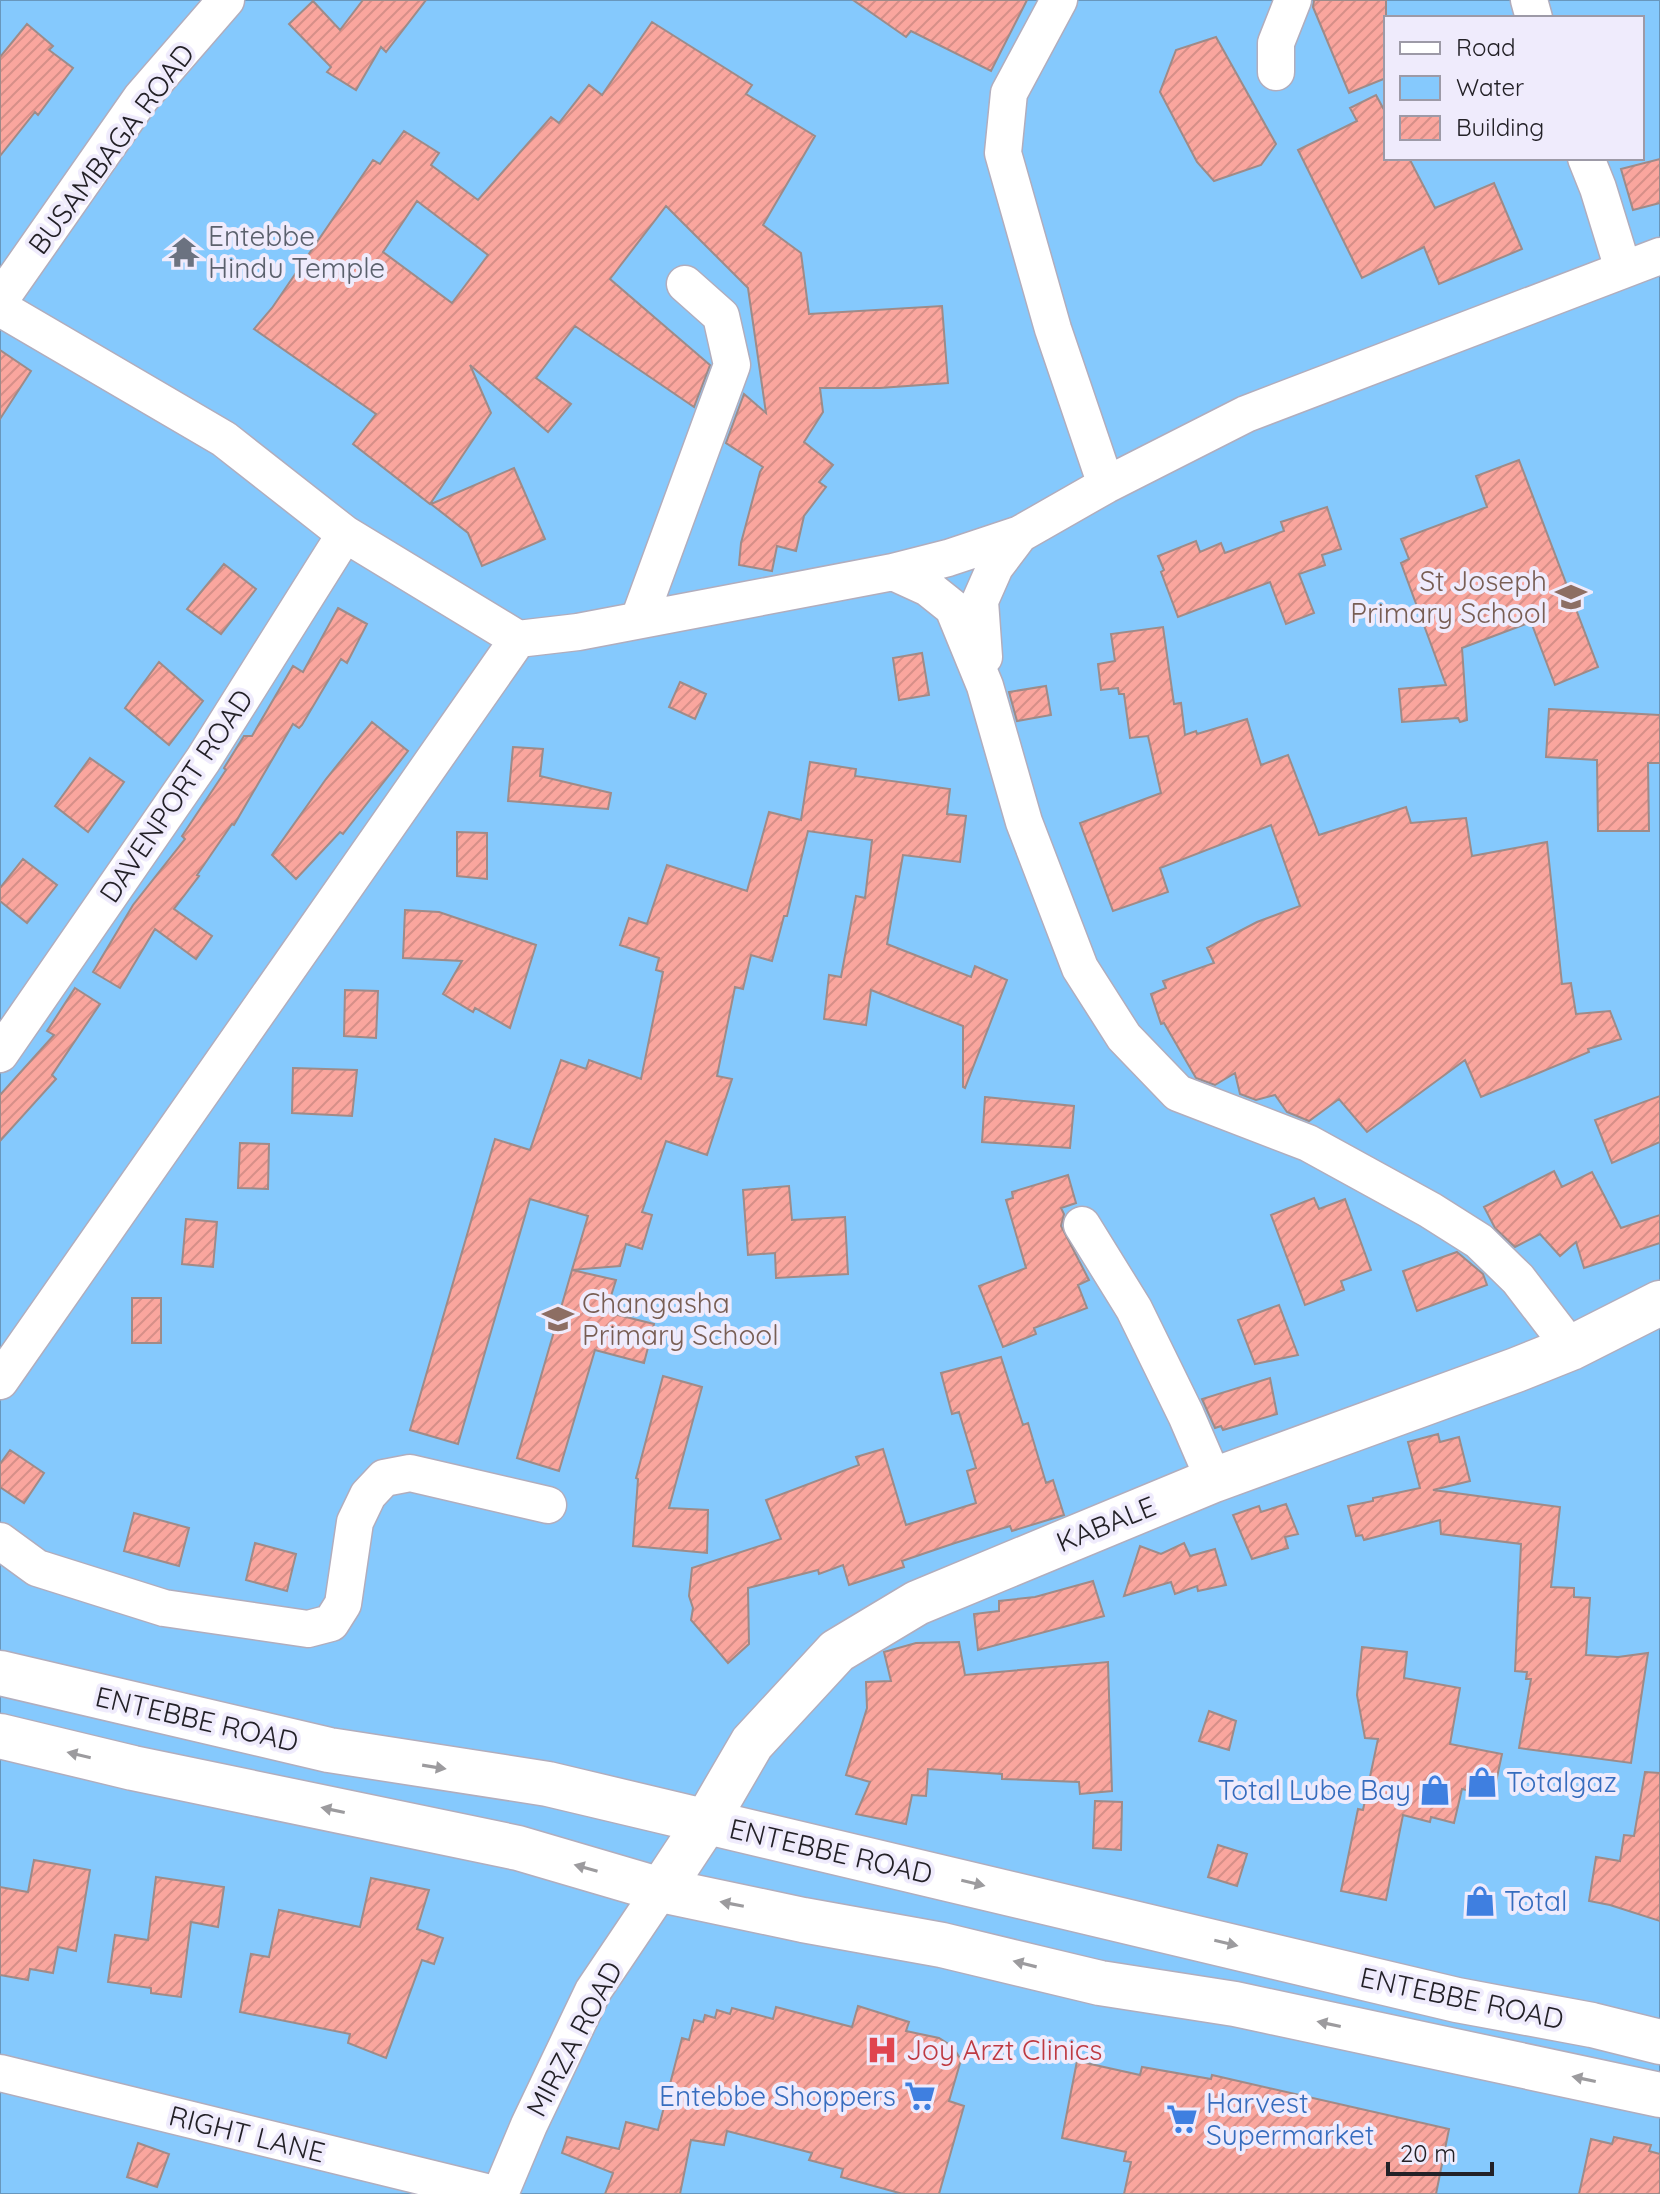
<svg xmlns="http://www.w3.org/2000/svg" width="1660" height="2194" font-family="Quicksand,sans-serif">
  <defs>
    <pattern id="building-hatch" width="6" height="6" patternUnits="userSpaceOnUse" patternTransform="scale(2)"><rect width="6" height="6" fill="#faa69e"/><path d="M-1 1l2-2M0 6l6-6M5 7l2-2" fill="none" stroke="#d68f88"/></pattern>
  </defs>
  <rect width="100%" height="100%" fill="#efebfc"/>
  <path fill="#85c9fd" stroke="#6897bd" stroke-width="2" fill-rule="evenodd" d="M0 0H1660V2194H0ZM1386 18H1642V158H1386Z"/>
  <path fill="url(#building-hatch)" stroke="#9e8b89" stroke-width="2" fill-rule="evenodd" d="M363 0H426L386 52 381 47 356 90 327 72 331 67 289 24 313 1 340 30Z
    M853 0H1027L991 71 911 31 906 37Z
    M1314 0H1386V78L1349 93 1313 7Z
    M652 22 752 85 746 94 815 136 763 225 801 253 809 314 942 306 948 383 880 388H820L823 412 804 442 833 465 819 482 826 487 804 516 796 551 777 546 772 571 739 565 741 543 760 472 763 467 726 443 744 394 766 413 748 288 666 206 610 279 710 365 694 407 575 326 536 378 571 404 548 432 470 365 491 413 430 504 353 444 376 414 254 329 272 308 373 160 380 164 404 131 439 153 431 165 478 200 551 117 559 123 589 85 602 95ZM417 201 488 255 452 303 383 252Z
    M27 24 53 46 49 50 73 68 38 115 35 112 0 156V57Z
    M1216 37 1276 144 1261 165 1214 181 1197 162 1160 92 1176 50Z
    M1376 95 1383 108 1386 106V158H1409L1435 208 1494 183 1522 249 1439 284 1424 247 1362 278 1298 150 1357 121 1350 108Z
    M1660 159V203L1633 210 1621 169Z
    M0 350 31 371 0 419Z
    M1519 460 1598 667 1555 685 1531 622 1462 648 1467 720 1460 722 1458 718 1402 722 1399 689 1446 685 1401 563 1409 559 1401 539 1487 507 1476 476Z
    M514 468 545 539 482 566 468 533 431 504Z
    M1327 507 1341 549 1322 555 1325 565 1299 574 1314 613 1286 624 1270 582 1178 617 1161 572 1164 570 1158 556 1196 541 1200 552 1221 543 1225 553 1284 531 1281 522Z
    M224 564 256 589 221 634 187 609Z
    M338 608 367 624 347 663 341 659 302 725 299 728 293 724 234 825 232 824 197 875 199 876 174 909 212 936 196 959 155 929 120 988 93 972 133 905 185 839 182 836 226 770 224 768 244 736H252L293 666 303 672Z
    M1163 627 1174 704 1181 703 1185 735 1196 731 1197 734 1247 719 1261 765 1288 755 1319 835 1406 807 1411 823 1466 818 1472 856 1547 842 1562 984 1571 983 1576 1014 1610 1011 1621 1039 1588 1049 1589 1052 1481 1097 1465 1060 1367 1132 1339 1099 1309 1121 1287 1112 1275 1095 1256 1100 1240 1094 1235 1073 1215 1085 1196 1078 1164 1023 1161 1024 1151 994 1166 988 1163 981 1214 963 1207 948 1257 922 1300 906 1271 825 1160 868 1168 892 1113 911 1080 823 1161 793 1148 736 1130 738 1124 694H1119L1118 688 1101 690 1098 664 1115 661 1111 634Z
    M922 653 929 695 899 700 893 658Z
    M159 662 203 701 169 745 125 708Z
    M680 682 706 694 695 719 669 707Z
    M1046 686 1051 715 1017 721 1009 692Z
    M1549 709 1660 715V763H1648L1649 831H1598L1597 760 1546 757Z
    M372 722 408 751 343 834 340 832 296 879 272 855 326 779Z
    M513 747 543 749 540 776 611 793 608 809 508 801Z
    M90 758 124 782 88 832 55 806Z
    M810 762 856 769 855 776 950 789 947 814 966 816 960 862 903 855 887 944 971 977 975 966 1007 980 965 1088 963 1087V1026L871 990 866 1025 824 1019 829 975 841 977 856 896 865 898 872 840 808 831 787 916H784L772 961 751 955 743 989 735 987 717 1076 732 1079 707 1155 666 1141 642 1212 652 1215 642 1249 626 1244 620 1266 572 1270 588 1216 530 1199 458 1444 410 1430 495 1139 530 1150 561 1060 586 1069 589 1060 641 1079 663 972 656 970 659 958 620 945 629 918 647 924 667 865 747 891 769 812 801 820Z
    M457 832 487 833V879L457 876Z
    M23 859 57 885 27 923 0 901V888Z
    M405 910 439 912 536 945 510 1028 475 1008 473 1012 443 994 462 961 403 958Z
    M75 988 100 1004 52 1075 56 1079 0 1141V1095L54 1035 47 1031Z
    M345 990 378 991 376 1038 344 1036Z
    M293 1068 357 1070 352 1116 292 1113Z
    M1660 1096V1142L1612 1163 1595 1120Z
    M985 1097 1074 1106 1070 1148 982 1142Z
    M240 1143 269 1144 268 1189 238 1188Z
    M1554 1171 1562 1187 1592 1172 1621 1228 1660 1215V1243L1584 1268 1576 1242 1560 1256 1540 1234 1515 1247 1495 1228 1484 1207Z
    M1068 1175 1076 1203 1061 1208 1064 1214 1061 1226 1089 1280 1078 1285 1087 1308 1034 1328 1036 1334 1003 1347 979 1286 1026 1268 1006 1200 1013 1198 1012 1192Z
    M789 1186 792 1220 845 1217 848 1274 776 1278 775 1253 748 1255 743 1190Z
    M1314 1198 1319 1209 1345 1199 1371 1270 1341 1281 1344 1290 1305 1305 1271 1215Z
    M186 1219 217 1222 213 1267 182 1264Z
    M1457 1252 1483 1274 1487 1285 1417 1311 1403 1271Z
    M572 1270 616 1280 606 1312 654 1324 644 1363 595 1350 559 1471 517 1458Z
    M132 1298H161V1343H132Z
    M1279 1305 1298 1355 1255 1364 1238 1320Z
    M1001 1357 1023 1425 1028 1423 1046 1483 1053 1480 1064 1515 1012 1531 1010 1526 955 1543 902 1561 904 1567 849 1585 843 1565 819 1574 818 1570 748 1588 749 1644 728 1663 691 1620 693 1608 689 1596 692 1568 781 1539 766 1500 859 1465 856 1457 883 1449 906 1525 976 1503 967 1471 976 1468 959 1412 952 1414 941 1373Z
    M663 1376 702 1387 669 1508 708 1510 707 1553 633 1546 638 1479 636 1478Z
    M1270 1378 1277 1414 1223 1430 1221 1426 1215 1428 1202 1399Z
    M1438 1434 1440 1442 1459 1437 1470 1481 1433 1490 1560 1507 1551 1587 1574 1588V1597L1590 1598 1586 1655 1618 1657 1648 1653 1631 1763 1519 1748 1531 1679H1526L1527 1672 1515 1671 1521 1544 1441 1534 1440 1520 1364 1540 1362 1535 1356 1536 1348 1506 1373 1501V1498L1420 1488 1408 1442Z
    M10 1450 44 1473 24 1503 0 1487V1464Z
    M1286 1504 1298 1534 1285 1537 1288 1548 1252 1559 1233 1515 1259 1506 1261 1512Z
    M134 1513 189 1528 179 1566 124 1551Z
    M255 1543 296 1554 287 1591 246 1580Z
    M1184 1543 1190 1556 1215 1549 1226 1585 1198 1591 1197 1586 1175 1594 1171 1582 1124 1596 1140 1546 1161 1554Z
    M1093 1581 1104 1616 978 1650 974 1614 999 1611V1601L1035 1597Z
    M959 1642 965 1675 1108 1662 1112 1791 1080 1794 1079 1782 1002 1779V1774L928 1769 926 1796 912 1795 906 1824 856 1814 870 1782 846 1775 867 1708 866 1682 891 1681 884 1652 916 1643Z
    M1362 1647 1407 1652 1404 1678 1460 1688 1450 1744 1502 1754 1493 1796 1462 1789 1454 1823 1431 1817 1430 1822 1403 1815 1386 1900 1341 1891 1358 1809 1363 1810 1378 1739 1365 1738 1357 1695Z
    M1209 1711 1236 1721 1229 1750 1199 1741Z
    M1645 1772 1660 1773V1921L1610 1905 1589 1901 1596 1857 1620 1861 1624 1835 1634 1836Z
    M1095 1801 1122 1802 1121 1850 1093 1848Z
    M1218 1845 1247 1854 1237 1886 1208 1877Z
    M34 1860 90 1870 76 1951 58 1947 53 1973 30 1969 28 1980 0 1975V1887L28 1892Z
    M156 1877 224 1887 218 1927 191 1922 181 1997 151 1993V1988L108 1982 115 1935 148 1940Z
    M371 1878 429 1890 417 1929 443 1938 434 1964 422 1960 386 2058 348 2043 350 2034 240 2012 251 1954 269 1957 279 1910 360 1927Z
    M858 2006 909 2022 906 2031 939 2038 953 2047 961 2060 949 2101 964 2106 939 2194H903L841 2177 843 2169 809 2160 812 2153 727 2131 724 2145 691 2140 680 2194H605L613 2173 562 2153 567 2137 619 2149 626 2122 658 2130 682 2038 689 2040 694 2020 703 2022 705 2015 715 2018 717 2010 730 2014 732 2008 773 2019 776 2007 852 2027Z
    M1077 2061 1140 2075 1142 2067 1211 2079 1212 2075 1449 2129 1436 2194H1124L1131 2162 1124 2161 1126 2152 1062 2138Z
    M1614 2137 1651 2145 1649 2151 1660 2154V2194H1579L1591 2139 1612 2144Z
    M138 2143 169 2154 157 2187 127 2177Z"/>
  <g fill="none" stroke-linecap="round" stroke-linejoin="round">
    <defs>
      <path id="minor" d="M1059 0 1009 93 1003 153 1053 329 1106 485
        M1529 0 1534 18
        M1276 72V43L1293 0
        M1586 158 1598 188 1623 269
        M0 300 141 98 226 0
        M0 308 224 439 345 534 518 639
        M893 572 928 588 953 608 985 686 1024 822 1080 968 1124 1037 1178 1093 1308 1143 1430 1210 1479 1241 1518 1279 1571 1348
        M639 619 732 365 721 316 685 284
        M984 657 980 601 995 567 1020 534
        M0 1054 203 760 345 534
        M1082 1225 1134 1309 1186 1415 1214 1480
        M0 1381 518 639 578 632 893 572 948 558 1020 534 1106 485 1246 414 1660 256
        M0 1541 37 1568 164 1608 308 1629 331 1623 343 1604 355 1522 368 1495 384 1478 410 1473 548 1505
        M0 2073 494 2194
        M500 2194 529 2125 593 1991 661 1890"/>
      <path id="tertiary" d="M661 1890 706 1822 752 1743 837 1651 917 1603 1214 1480 1516 1370 1571 1348 1660 1303"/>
      <path id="trunk" d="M0 1673 329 1750 548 1784 1457 2000 1592 2025 1660 2042
        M0 1736 133 1768 518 1848 661 1890 803 1920 942 1945 1100 1983 1235 2004 1660 2095"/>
    </defs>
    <use href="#minor" stroke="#b1adbd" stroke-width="39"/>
    <use href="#tertiary" stroke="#b1adbd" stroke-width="47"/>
    <use href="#trunk" stroke="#b1adbd" stroke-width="47"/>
    <use href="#minor" stroke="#fff" stroke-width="36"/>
    <use href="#tertiary" stroke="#fff" stroke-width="44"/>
    <use href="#trunk" stroke="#fff" stroke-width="44"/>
  </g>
  <defs><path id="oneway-solid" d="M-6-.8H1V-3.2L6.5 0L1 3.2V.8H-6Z" transform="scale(2)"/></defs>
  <g fill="#9c9b9e">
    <use href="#oneway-solid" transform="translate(79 1755) rotate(-167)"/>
    <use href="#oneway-solid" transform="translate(434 1767) rotate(9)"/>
    <use href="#oneway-solid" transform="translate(333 1810) rotate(-168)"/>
    <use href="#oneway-solid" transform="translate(586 1868) rotate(-164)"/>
    <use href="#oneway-solid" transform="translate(973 1883) rotate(13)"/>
    <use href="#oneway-solid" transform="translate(732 1904) rotate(-169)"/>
    <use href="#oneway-solid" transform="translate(1226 1943) rotate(13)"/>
    <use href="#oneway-solid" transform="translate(1025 1964) rotate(-166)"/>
    <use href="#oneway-solid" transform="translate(1329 2024) rotate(-168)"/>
    <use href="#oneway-solid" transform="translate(1584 2079) rotate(-168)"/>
  </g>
  <defs>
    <symbol id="temple-bare" viewBox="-9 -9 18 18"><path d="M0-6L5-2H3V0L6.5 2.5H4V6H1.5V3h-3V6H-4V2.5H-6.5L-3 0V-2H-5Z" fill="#6b7280" stroke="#efebfc" stroke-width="2.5" paint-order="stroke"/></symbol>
    <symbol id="school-bare" viewBox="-9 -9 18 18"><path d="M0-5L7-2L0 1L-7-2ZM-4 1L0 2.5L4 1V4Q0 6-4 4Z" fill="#8d6e63" stroke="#efebfc" stroke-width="2.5" paint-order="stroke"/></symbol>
    <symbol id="shop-bare" viewBox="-9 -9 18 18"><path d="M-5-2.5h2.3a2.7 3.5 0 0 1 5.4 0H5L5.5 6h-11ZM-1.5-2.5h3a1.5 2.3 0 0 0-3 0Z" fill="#3f7fe0" stroke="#efebfc" stroke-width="2.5" paint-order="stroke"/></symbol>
    <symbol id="hospital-bare" viewBox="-9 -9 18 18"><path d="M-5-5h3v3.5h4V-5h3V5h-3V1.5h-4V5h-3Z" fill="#e0444e" stroke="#efebfc" stroke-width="2.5" paint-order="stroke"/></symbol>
    <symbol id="supermarket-bare" viewBox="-9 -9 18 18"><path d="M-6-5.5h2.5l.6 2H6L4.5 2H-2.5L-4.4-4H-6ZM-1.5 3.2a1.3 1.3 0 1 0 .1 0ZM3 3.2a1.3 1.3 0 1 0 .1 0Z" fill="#3f7fe0" stroke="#efebfc" stroke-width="2.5" paint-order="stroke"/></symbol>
  </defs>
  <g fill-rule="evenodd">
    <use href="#temple-bare" x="162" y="230" width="44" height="44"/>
    <use href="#school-bare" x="1549" y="575" width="44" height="44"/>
    <use href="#school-bare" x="536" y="1297" width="44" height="44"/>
    <use href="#shop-bare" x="1460" y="1760" width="44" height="44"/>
    <use href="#shop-bare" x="1413" y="1768" width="44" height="44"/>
    <use href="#shop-bare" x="1458" y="1879" width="44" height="44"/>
    <use href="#hospital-bare" x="860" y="2028" width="44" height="44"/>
    <use href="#supermarket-bare" x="898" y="2074" width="44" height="44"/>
    <use href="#supermarket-bare" x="1160" y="2097" width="44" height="44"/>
  </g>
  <g text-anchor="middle" stroke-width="8" stroke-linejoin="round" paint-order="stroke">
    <g font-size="28" fill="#232127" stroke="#efebfc">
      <text transform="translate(111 149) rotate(-53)" y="10">BUSAMBAGA ROAD</text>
      <text transform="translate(176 796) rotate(-56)" y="10">DAVENPORT ROAD</text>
      <text transform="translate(1106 1524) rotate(-22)" y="10">KABALE</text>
      <text transform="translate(197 1719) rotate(13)" y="10">ENTEBBE ROAD</text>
      <text transform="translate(831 1851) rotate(13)" y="10">ENTEBBE ROAD</text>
      <text transform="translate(1462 1998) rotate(12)" y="10">ENTEBBE ROAD</text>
      <text transform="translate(574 2039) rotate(-62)" y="10">MIRZA ROAD</text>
      <text transform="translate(247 2134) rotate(14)" y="10">RIGHT LANE</text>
    </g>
    <g font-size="28" fill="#5b616d" stroke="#efebfc" text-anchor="start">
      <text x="208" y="246">Entebbe<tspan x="208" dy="32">Hindu Temple</tspan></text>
    </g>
    <g font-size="28" fill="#785e54" stroke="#efebfc" text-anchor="end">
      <text x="1547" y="591">St Joseph<tspan x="1547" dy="32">Primary School</tspan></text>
      <text x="582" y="1313" text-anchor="start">Changasha<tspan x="582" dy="32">Primary School</tspan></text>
    </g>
    <g font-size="28" fill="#366cbe" stroke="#efebfc" text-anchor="start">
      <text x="1506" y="1792">Totalgaz</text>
      <text x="1411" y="1800" text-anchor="end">Total Lube Bay</text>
      <text x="1504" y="1911">Total</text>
      <text x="896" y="2106" text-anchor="end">Entebbe Shoppers</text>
      <text x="1206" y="2113">Harvest<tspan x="1206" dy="32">Supermarket</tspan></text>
    </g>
    <g font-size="28" fill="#be3a42" stroke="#efebfc" text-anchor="start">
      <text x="906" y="2060">Joy Arzt Clinics</text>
    </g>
  </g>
  <rect x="1384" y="16" width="260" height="144" fill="#efebfc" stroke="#9d9aa7" stroke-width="2"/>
  <rect x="1400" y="42" width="40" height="12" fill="#ffffff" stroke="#9d9aa7" stroke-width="2"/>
  <text x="1456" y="56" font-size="24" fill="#232127">Road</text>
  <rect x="1400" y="76" width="40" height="24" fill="#85c9fd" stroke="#9d9aa7" stroke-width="2"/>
  <text x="1456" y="96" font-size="24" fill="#232127">Water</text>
  <rect x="1400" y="116" width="40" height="24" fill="url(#building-hatch)" stroke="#9d9aa7" stroke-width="2"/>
  <text x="1456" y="136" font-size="24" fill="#232127">Building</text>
  <path d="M1388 2162v12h104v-12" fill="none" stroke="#232127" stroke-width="4"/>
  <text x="1400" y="2162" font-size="24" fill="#232127" stroke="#efebfc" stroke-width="6" paint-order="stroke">20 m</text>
</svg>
